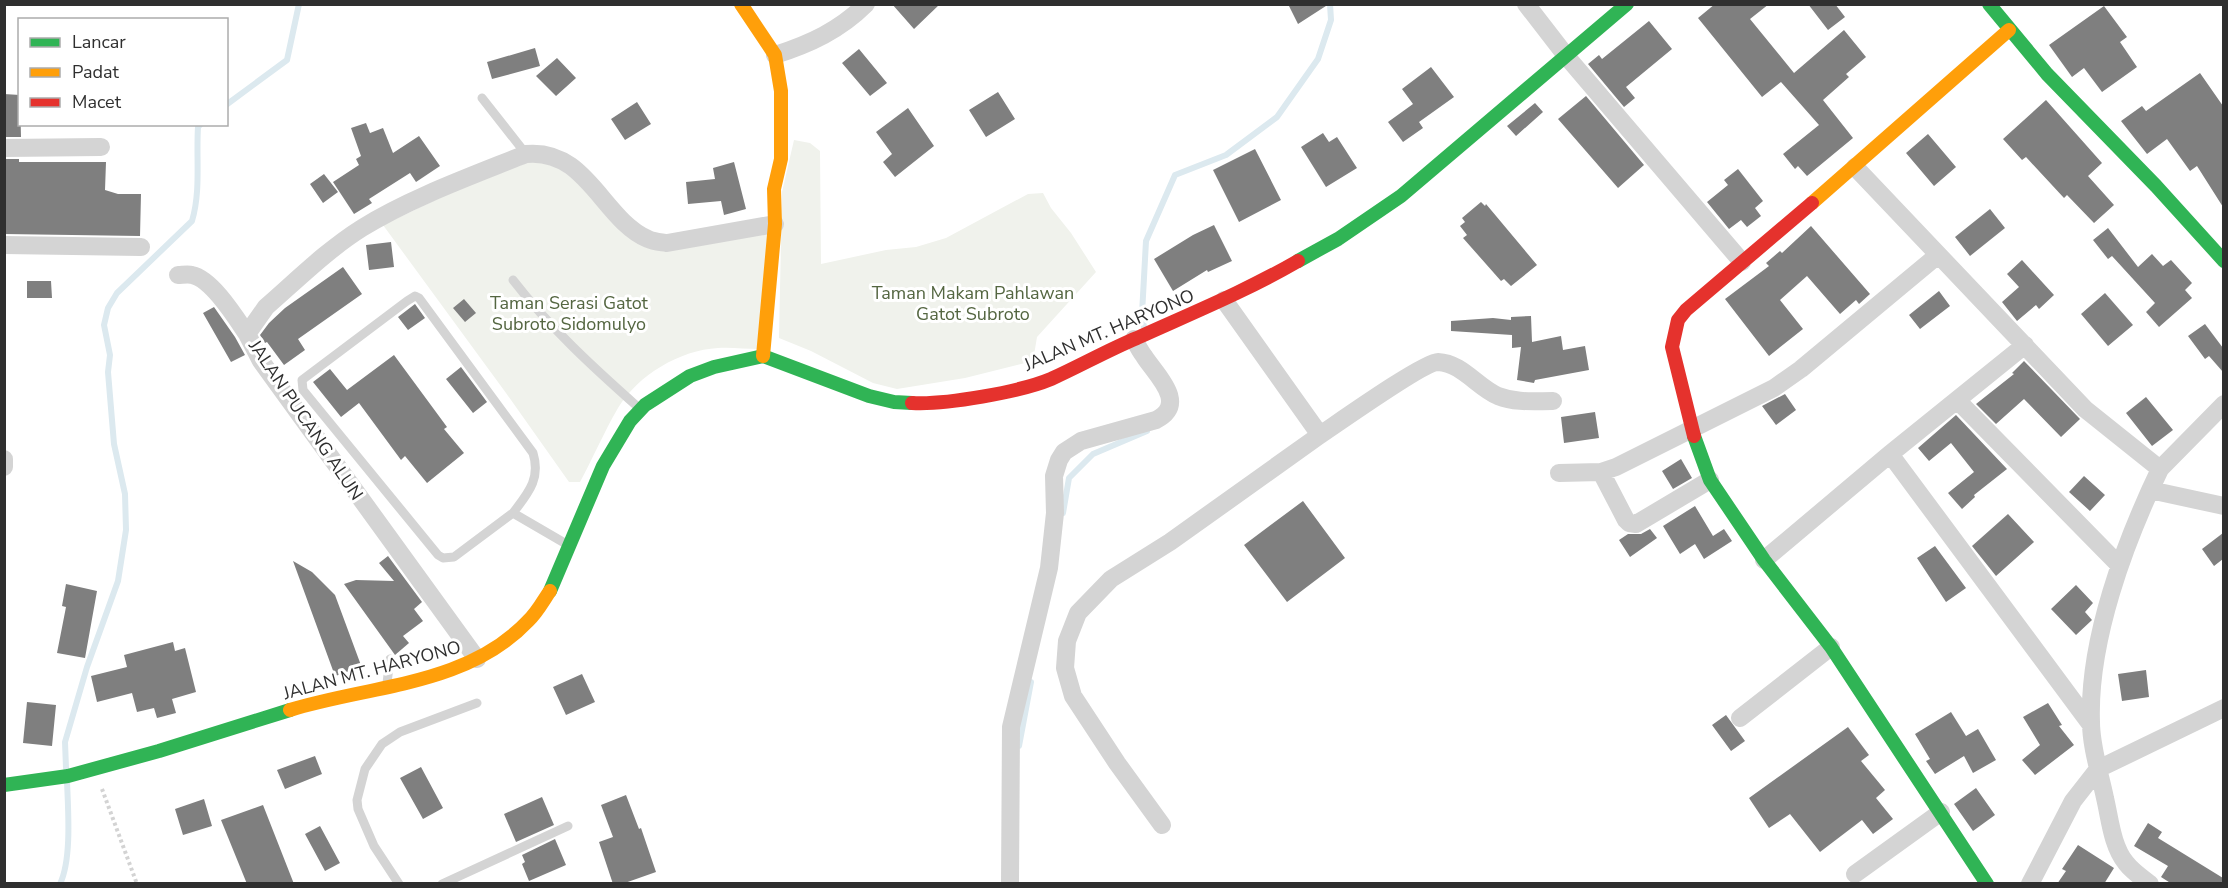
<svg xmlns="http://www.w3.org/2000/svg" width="2228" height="888" font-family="'Nunito Sans',sans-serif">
  <rect width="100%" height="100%" fill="#fff"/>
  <path fill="#f0f2ec" d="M794 140 810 143 820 151 821 264 886 250 916 247 946 238 1028 194 1043 193 1051 208 1071 233 1096 272 1037 337 1033 361 965 378 897 389 873 383 811 351 779 338 782 192Z
    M542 157 670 246 770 225 759 349C745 349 731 347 718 348 680 350 638 375 618 408 604 432 593 458 580 482H569L506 393 383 225 465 186Z"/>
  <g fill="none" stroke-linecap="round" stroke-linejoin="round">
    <path stroke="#dce9ef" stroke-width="6" d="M226 105 287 60 299 4
      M1144 327 1142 314 1146 241 1175 175 1226 155 1277 117 1318 59 1331 20 1330 4
      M1063 513 1069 478 1093 454 1147 431
      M1019 746 1031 682
      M66 768 65 742 87 667 118 581 126 530 125 494 114 444 108 372 110 355 104 325 108 308 117 293 192 221C201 191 196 158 198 127L201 124
      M60 884C72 859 68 809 67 781"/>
  </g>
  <path fill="#7f7f7f" d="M892 4H940L914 29Z
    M1288 4H1329L1298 24Z
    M1715 4H1769L1750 19 1794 73 1844 30 1866 57 1846 74 1849 77 1823 100 1853 138 1807 176 1798 166 1795 169 1783 154 1819 125 1781 82 1762 97 1698 18Z
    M1808 4H1835L1845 17 1828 30Z
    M2104 6 2127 37 2120 42 2137 67 2102 92 2084 68 2072 77 2049 45Z
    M1649 21 1672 49 1626 87 1635 98 1624 107 1588 64 1599 55 1602 59Z
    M535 48 540 66 492 79 487 62Z
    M859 49 887 83 870 96 842 63Z
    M557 58 576 78 556 96 536 76Z
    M1431 67 1454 97 1419 122 1423 128 1403 142 1388 122 1413 104 1402 89Z
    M2200 73 2223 106V207L2197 166 2190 171 2167 139 2147 154 2121 121 2142 106 2146 111Z
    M998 92 1015 119 986 137 969 110Z
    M4 94 20 95 21 137H4Z
    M1586 96 1644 165 1618 188 1558 119Z
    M2046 100 2102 163 2088 176 2114 205 2094 223 2067 195 2064 198 2026 157 2022 160 2003 139Z
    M637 102 651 124 625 140 611 119Z
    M1535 103 1543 112 1516 136 1507 126Z
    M908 108 934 146 895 177 883 162 892 154 876 132Z
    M366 123 370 133 383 128 393 153 419 136 440 166 416 182 410 173 369 199 372 203 354 214 333 182 359 165 356 159 361 156 351 128Z
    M1323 133 1329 142 1337 137 1357 168 1326 187 1301 147Z
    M1928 134 1956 167 1934 186 1906 153Z
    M1255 149 1281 200 1239 222 1213 170Z
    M4 159H19V162H106L105 190 118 194H141L140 236 4 234Z
    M734 162 746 209 724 215 721 201 688 204 686 182 715 179 713 168Z
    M1738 169 1763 201 1755 208 1761 216 1747 227 1741 220 1729 229 1707 202 1728 185 1724 180Z
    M324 174 338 192 323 203 310 184Z
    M1481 202 1485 206 1486 204 1537 265 1511 286 1504 279 1501 281 1463 238 1467 235 1460 226 1465 222 1462 218Z
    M1990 209 2005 228 1970 256 1955 237Z
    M1214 225 1232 261 1208 272 1207 270 1173 291 1154 259 1193 235Z
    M1811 226 1870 294 1859 304 1856 300 1840 314 1807 276 1780 300 1803 329 1769 356 1725 299 1769 266 1766 263 1780 251 1782 253Z
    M2108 228 2138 267 2152 254 2163 266 2171 260 2192 283 2185 290 2192 298 2159 327 2146 312 2155 303 2112 256 2108 259 2093 240Z
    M391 242 394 267 369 270 366 245Z
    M2022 260 2054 295 2039 309 2036 305 2017 321 2002 302 2019 287 2007 274Z
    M343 267 362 294 298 339 305 350 284 365 267 342 265 343 260 335 269 323 285 308Z
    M27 281H51L52 298H27Z
    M1939 291 1950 306 1920 329 1909 315Z
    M2105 293 2133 325 2108 346 2081 314Z
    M464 299 476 313 465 322 453 308Z
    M415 304 425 318 408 330 398 317Z
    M214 307 235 337 245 355 231 362 203 313Z
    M1531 316 1532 342 1561 336 1563 350 1585 346 1589 370 1535 380 1534 383 1517 380 1521 347 1512 348V335L1451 331V321L1493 318 1511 320V317Z
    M2205 324 2223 348V372L2209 356 2205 359 2188 336Z
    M394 355 447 427 444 429 464 453 427 483 405 456 401 460 359 403 341 417 313 382 330 369 347 390Z
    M2024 361 2080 419 2061 437 2024 399 1996 424 1976 404 2014 374 2012 373Z
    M461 367 487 402 473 413 446 379Z
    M1785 394 1796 410 1776 425 1762 406Z
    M2146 397 2173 430 2152 446 2126 413Z
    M1595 412 1599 438 1564 443 1561 417Z
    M1956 415 2007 469 1974 495 1975 497 1962 509 1948 493 1974 472 1951 443 1929 461 1918 448Z
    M1681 459 1692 478 1673 489 1662 471Z
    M2084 476 2105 495 2090 511 2069 492Z
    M1303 501 1345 558 1287 602 1244 545Z
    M1695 506 1713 536 1724 529 1732 541 1704 559 1695 544 1680 554 1663 526Z
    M2008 514 2034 542 1996 576 1972 546Z
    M1650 529 1657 538 1630 557 1619 540 1628 534H1641Z
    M2223 533V559L2214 566 2202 549Z
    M1935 546 1966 588 1946 602 1917 558Z
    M388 556 422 602 414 609 423 621 403 636 409 643 395 655 344 584 356 580 394 581 379 563Z
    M293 561 312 572 335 595 362 668 335 676Z
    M66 584 97 591 85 658 57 653 66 607 62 606Z
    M2076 585 2093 603 2085 612 2092 620 2076 635 2051 609Z
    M173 642 175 651 185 648 196 692 172 699 176 713 157 718 154 708 137 712 132 693 97 702 91 676 127 667 124 655Z
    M2146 670 2149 697 2122 701 2118 674Z
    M582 674 595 702 566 715 553 687Z
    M27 702 56 705 52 746 23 743Z
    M2048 703 2062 725 2059 726 2074 745 2035 775 2022 760 2040 745 2023 717Z
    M1951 712 1966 736 1978 729 1996 760 1973 773 1964 756 1935 774 1926 761 1930 759 1915 734Z
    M1726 715 1745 741 1731 751 1712 725Z
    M1848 727 1869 755 1861 761 1885 790 1876 798 1893 819 1873 834 1862 820 1820 852 1790 814 1769 828 1749 798Z
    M315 756 322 774 285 789 277 770Z
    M421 767 443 808 423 819 400 778Z
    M1976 788 1995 815 1973 831 1954 804Z
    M626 795 639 829 641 828 656 872 622 884H613L599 842 613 837 601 805Z
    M542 797 554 825 516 842 504 814Z
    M204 799 212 826 183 835 175 809Z
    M263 805 294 884H247L221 820Z
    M2148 823 2162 832 2158 838 2223 878V884H2172L2161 877 2168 866 2134 846Z
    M320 826 340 863 325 871 305 834Z
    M555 839 566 865 529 881 522 864 525 862 522 855Z
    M2078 845 2114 868 2104 884H2057L2066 871 2062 869Z"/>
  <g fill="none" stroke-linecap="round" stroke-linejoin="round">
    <path stroke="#d3d3d3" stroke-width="4" stroke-dasharray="3 3" stroke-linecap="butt" d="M102 789 137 884"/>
    <path stroke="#d4d4d4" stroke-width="9" d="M482 98 526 154
      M513 280C550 328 594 368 639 408
      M513 513C528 493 541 479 533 453L419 298 415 296 407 301 302 380 303 390 438 555 443 558 454 557 513 513 568 545
      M387 683 390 659
      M399 884 374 846 358 809 357 800 365 769 382 744 400 732 477 703
      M442 884 568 826"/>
    <path stroke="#d4d4d4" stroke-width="18" d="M1526 4 1567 57 1742 262
      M775 55C810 44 840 30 866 4
      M4 148 101 147
      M1855 167 2085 409 2160 469C2125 542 2088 640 2091 722 2091 747 2100 774 2105 798 2110 819 2112 846 2126 863 2132 871 2142 878 2150 884
      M4 245 141 247
      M178 275C182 275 188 274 192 275 212 279 236 318 247 334
      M1957 400 2119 565
      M1320 435C1338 423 1424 362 1438 362 1462 363 1477 387 1498 396 1516 403 1534 401 1553 401
      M1890 454 2091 725
      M4 459V467
      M2160 469 2224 404
      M1601 472 1626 520 1629 523 1636 524 1710 480
      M1559 473 1601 472 1616 467 1774 388 1801 369 1938 255
      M2150 490 2224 506
      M1764 560 1890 454 2025 345
      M477 659 261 361 247 334 266 307C297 280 327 250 362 228 410 198 474 175 526 154 587 148 602 219 648 239 654 242 661 242 667 243L775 224
      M1740 718 1831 647
      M1162 825 1117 763 1073 696 1065 668 1067 641 1078 613 1111 579 1170 542 1320 435 1224 300
      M1855 874 1941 812
      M1010 884 1011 727 1049 568 1055 513 1054 476 1059 460 1064 452 1081 441 1156 420C1189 403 1155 374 1144 356 1140 351 1137 345 1134 339
      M2030 884 2073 801 2098 769 2224 708"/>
    <path stroke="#30b455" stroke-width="14" d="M1989 4 2047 74 2156 186 2224 261
      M1298 261 1338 239 1401 196 1627 4
      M1694 436 1710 480 1764 560 1831 647 1987 884
      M550 591 603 466 630 421 645 405 690 376 714 367 763 356 869 396 894 402 912 403
      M4 785 68 776 159 751 290 710"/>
    <path stroke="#ff9f0a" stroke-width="14" d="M741 4 775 55 781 91V159L774 189 775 224 763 356
      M1812 203 2009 30
      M290 710C370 685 467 686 528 621 537 613 543 601 550 591"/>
    <path stroke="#e5322d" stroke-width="14" d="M912 403C945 405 1020 392 1051 379 1080 366 1108 350 1137 338 1192 313 1246 291 1298 261
      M1694 436 1672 347 1678 320 1686 310 1812 203"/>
  </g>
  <g text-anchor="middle" stroke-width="6" stroke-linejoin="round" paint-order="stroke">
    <g font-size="18" fill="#546641" stroke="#fff">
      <text x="973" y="299">Taman Makam Pahlawan<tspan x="973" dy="21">Gatot Subroto</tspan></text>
      <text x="569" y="309">Taman Serasi Gatot<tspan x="569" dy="21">Subroto Sidomulyo</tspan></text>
    </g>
    <g font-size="18" fill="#2f2f2f" stroke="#fff">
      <text transform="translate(1109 330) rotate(-23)" y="6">JALAN MT. HARYONO</text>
      <text transform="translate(306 420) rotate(56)" y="6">JALAN PUCANG ALUN</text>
      <text transform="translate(372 670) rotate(-15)" y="6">JALAN MT. HARYONO</text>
    </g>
  </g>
  <rect width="2228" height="888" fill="none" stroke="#2f2f2f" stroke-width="12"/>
  <rect x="18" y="18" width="210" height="108" fill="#ffffff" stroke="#acacac" stroke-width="1.5"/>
  <rect x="30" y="38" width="30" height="9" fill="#30b455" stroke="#acacac" stroke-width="1.5"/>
  <text x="72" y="48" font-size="18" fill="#2f2f2f">Lancar</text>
  <rect x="30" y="68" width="30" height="9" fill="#ff9f0a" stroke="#acacac" stroke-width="1.5"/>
  <text x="72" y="78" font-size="18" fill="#2f2f2f">Padat</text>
  <rect x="30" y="98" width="30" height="9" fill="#e5322d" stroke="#acacac" stroke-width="1.5"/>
  <text x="72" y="108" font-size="18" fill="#2f2f2f">Macet</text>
</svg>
